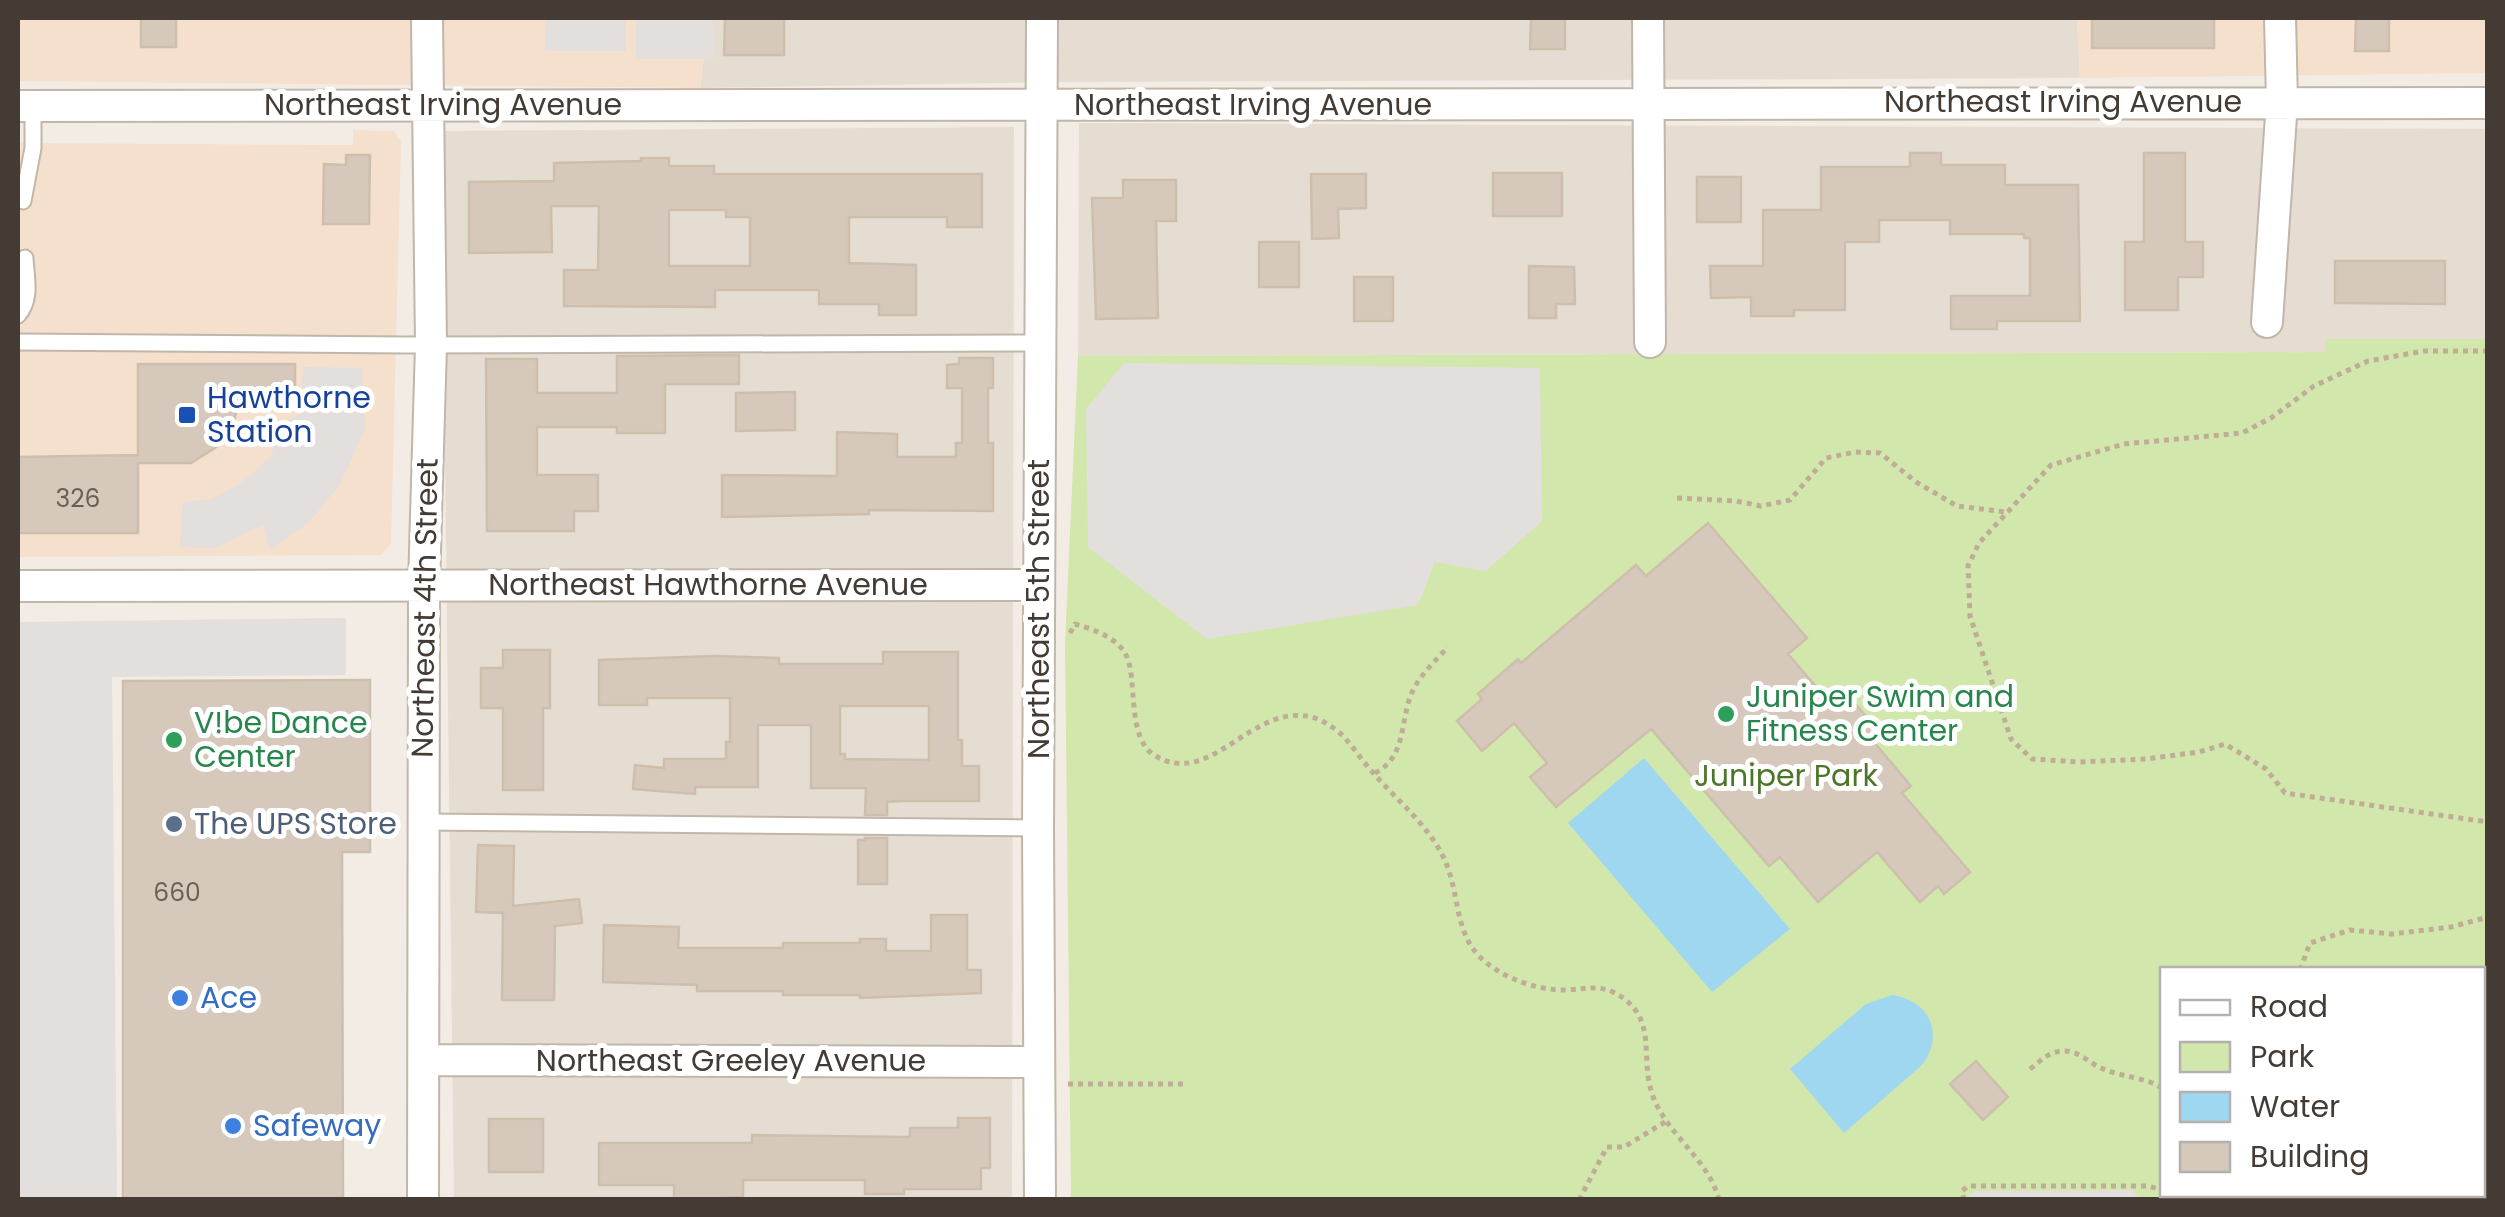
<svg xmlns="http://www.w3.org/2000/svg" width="2505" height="1217" font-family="Poppins,sans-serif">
  <rect width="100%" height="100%" fill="#f2ece4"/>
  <path fill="#e6ddd2" d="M709 18H2077L2080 78 1062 82 700 88Z
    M1079 123 2487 129V339H2326V352L1078 356Z
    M1014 127 1012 1199H454L441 131Z"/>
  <path fill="#f5e0ce" d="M18 18H709L700 88 18 81Z
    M2077 18H2487V73L2080 78Z
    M353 130 394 131 401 142 391 544 381 555 18 557V143L353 145Z"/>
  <path fill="#d2e7ac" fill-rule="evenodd" d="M2326 339H2487V1199L1071 1200 1065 644 1078 356 2325 352ZM2162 970H2482V1194H2162Z"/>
  <path fill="#e2dfdc" d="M545 18H626V51H545Z
    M636 18H713V59H636Z
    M1124 363 1540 368 1542 521 1486 571 1435 562 1418 605 1207 639 1088 547 1086 409Z
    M303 367 362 368 365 430 339 486 308 523 270 550 263 525 215 548 180 547 183 502 211 499 241 483 271 456 282 423 300 414Z
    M346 618V675L112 677 117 1199H18V622Z
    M2132 1190 2140 1199 1966 1198 1975 1191Z"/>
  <path fill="#9fd7f0" d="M1644 758 1790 929 1712 992 1568 823Z
    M1892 995C1930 1000 1945 1035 1922 1065L1844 1133 1790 1069 1866 1004Z"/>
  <path fill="#d6c9bc" stroke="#cebeac" stroke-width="2.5" fill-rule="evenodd" d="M141 18H176V47H141Z
    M725 18H784V55H724Z
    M1531 18H1565V49H1530Z
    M2092 18H2214V48H2092Z
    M2356 18H2389V51H2355Z
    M1910 153H1941V165H2005V185H2078L2080 321H1997V329H1951V296H2030V238H2024V234H1950V220H1879V242H1845V310H1794V316H1751V297L1711 298 1710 266H1763V210H1821V167H1910Z
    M2144 153H2185V242H2203V277H2178V310H2125V242H2144Z
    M346 155H370L369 224H323L324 164 346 165Z
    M641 158H669V166H714V174H982V227H947V217H849V263L916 265V315H879V304H819V290H715V307L564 306V270H598L599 206H551L552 252 469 253V182L554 181V163L641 161ZM669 210H726V217H750V266H669Z
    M1493 173H1562V216H1493Z
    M1311 174H1366V208L1338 209 1339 238 1312 239Z
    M1697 177H1741V222H1697Z
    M1123 180H1176V221H1156L1158 318 1096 319 1092 198H1123Z
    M1259 242H1299V287H1259Z
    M2335 261H2445V304L2335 303Z
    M1529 266 1574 267 1575 304H1556V318H1529Z
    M1354 277H1393V321H1354Z
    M739 355V384H665V433H617V427H537V475H598V511H574V531H487L486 359H537V393H617V356Z
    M959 358H993V388H988V443H993V511L869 510V514L722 517V475L837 476V432L897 434V457H956V443H962V388H947V365L959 364Z
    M138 364H295V404H238L233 426 221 444 191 463H138V533H18V457L138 455Z
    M795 392V430L736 431V393Z
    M1708 523 1807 638 1788 654 1836 710 1850 698 1881 734 1873 741 1911 786 1902 793 1970 872 1944 894 1938 886 1920 902 1877 852 1818 902 1780 857 1769 866 1651 729 1556 807 1530 777 1547 763 1514 723 1482 751 1457 721 1482 699 1478 694 1518 659 1521 663 1636 565 1646 576Z
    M503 650H550V708H543V790H503V708H481V668H503Z
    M883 652H958V740H962V766H979V801H900L887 802V815H865L866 788H811V725H758V787H695V794L633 789 635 765 664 768V759H726V742H730V698H647V705H599V660L715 656 779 658V664H883ZM840 706H929V760L845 759V754H840Z
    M370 680V852H342L343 1200H123V681Z
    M865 838H887V884H858V840H865Z
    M478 845 514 846 513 906 579 899 582 923 555 926 554 1000H502L503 913 476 912Z
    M931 915H967V970H981V993L860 998V995H783V991H697V985L603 982 604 925 679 927 678 948H783V943H860V939H886V951H931Z
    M1976 1061 2008 1097 1983 1120 1950 1084Z
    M958 1118H990V1168H981V1189H904V1194H865V1180H743V1197L674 1200V1185H599V1143H752V1135L910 1137V1128H958Z
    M489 1119H543V1172H489Z"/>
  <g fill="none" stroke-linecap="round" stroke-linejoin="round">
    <defs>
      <path id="lane" d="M23 201 33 148V106
        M18 315C32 299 26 278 25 258
        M18 342 405 345 1041 343
        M422 822 1038 828"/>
      <path id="street" d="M1648 18 1650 342
        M18 106 2488 103
        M2267 322 2282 101 2280 18
        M18 586 1039 585
        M424 1060 1038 1062
        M423 1200 424 585 431 345 427 18
        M1040 1200 1038 828 1042 18"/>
    </defs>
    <use href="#lane" stroke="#c0b6a9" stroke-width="19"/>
    <use href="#street" stroke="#c0b6a9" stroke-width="34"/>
    <path stroke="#bfad97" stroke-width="5" stroke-dasharray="5 5" stroke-linecap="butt" d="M2488 351H2424L2368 361 2314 386 2271 418 2242 433 2124 444 2051 465 1979 543 1968 566 1970 616 2011 739 2032 759 2080 762 2146 759 2199 752 2225 744 2266 769 2285 793 2488 822
      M1677 498 1736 501 1761 506 1790 500 1826 458 1855 452 1880 453 1916 482 1957 506 2006 512
      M1070 633 1075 624C1092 629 1117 637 1126 655 1138 678 1126 737 1154 755 1212 791 1252 699 1315 718 1324 721 1334 728 1341 734 1353 746 1363 762 1375 775 1399 802 1432 829 1446 863 1459 894 1455 930 1478 955 1500 978 1538 991 1568 990 1584 989 1598 985 1613 992 1662 1017 1637 1058 1654 1099 1669 1136 1709 1160 1719 1200
      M1375 773C1408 756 1399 720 1413 690 1421 674 1437 659 1448 647
      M2300 970 2310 943 2350 930 2392 934 2451 927 2488 917
      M2030 1069C2042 1060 2049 1051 2065 1051 2078 1051 2090 1063 2101 1068 2121 1077 2145 1077 2162 1088
      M1068 1084H1183
      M2482 1184H2488
      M2185 1194 2320 1196 2329 1200
      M1579 1200 1607 1147H1624L1665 1122
      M1964 1200 1962 1191 1968 1186H2148L2162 1190
      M2401 1200 2411 1194"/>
    <use href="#lane" stroke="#fff" stroke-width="15"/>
    <use href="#street" stroke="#fff" stroke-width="30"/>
  </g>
  <rect fill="#1a4fb4" stroke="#fff" stroke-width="4" x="177" y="405" width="20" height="20" rx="5"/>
  <g fill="#2e9e5b" stroke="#fff" stroke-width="4">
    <circle cx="1726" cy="714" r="10"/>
    <circle cx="174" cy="740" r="10"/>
  </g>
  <circle fill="#5c6f8a" stroke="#fff" stroke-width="4" cx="174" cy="824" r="10"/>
  <g fill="#3f7fe0" stroke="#fff" stroke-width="4">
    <circle cx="180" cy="998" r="10"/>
    <circle cx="233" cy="1126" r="10"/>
  </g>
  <g text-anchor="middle" stroke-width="10" stroke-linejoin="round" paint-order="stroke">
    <g font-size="25" fill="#685f56">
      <text x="78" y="507">326</text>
      <text x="177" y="901">660</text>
    </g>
    <g font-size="30" fill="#443c34" stroke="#fff">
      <text x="2063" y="112">Northeast Irving Avenue</text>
      <text x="443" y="115">Northeast Irving Avenue</text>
      <text x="1253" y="115">Northeast Irving Avenue</text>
      <text x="708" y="595">Northeast Hawthorne Avenue</text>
      <text transform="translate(425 608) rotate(-89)" y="10">Northeast 4th Street</text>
      <text transform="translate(1039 609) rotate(-90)" y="10">Northeast 5th Street</text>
      <text x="731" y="1071">Northeast Greeley Avenue</text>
    </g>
    <g font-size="30" fill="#164399" stroke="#fff" text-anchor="start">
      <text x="207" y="408">Hawthorne<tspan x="207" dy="34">Station</tspan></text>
    </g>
    <g font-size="30" fill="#27864d" stroke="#fff" text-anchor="start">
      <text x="1746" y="707">Juniper Swim and<tspan x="1746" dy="34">Fitness Center</tspan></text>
      <text x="194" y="733">V!be Dance<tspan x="194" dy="34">Center</tspan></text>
    </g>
    <g font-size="30" fill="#4d7527" stroke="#fff">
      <text x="1786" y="786">Juniper Park</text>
    </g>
    <g font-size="30" fill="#4e5e75" stroke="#fff" text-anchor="start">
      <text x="194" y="834">The UPS Store</text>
    </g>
    <g font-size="30" fill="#366cbe" stroke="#fff" text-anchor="start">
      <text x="200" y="1008">Ace</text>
      <text x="253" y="1136">Safeway</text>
    </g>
  </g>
  <rect width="2505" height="1217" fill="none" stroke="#443c34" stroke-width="40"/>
  <rect x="2160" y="967" width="325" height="230" fill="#ffffff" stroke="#b4b1ae" stroke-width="2.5"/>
  <rect x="2180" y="1000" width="50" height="15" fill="#ffffff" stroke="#b4b1ae" stroke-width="2.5"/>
  <text x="2250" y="1017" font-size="30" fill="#443c34">Road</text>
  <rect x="2180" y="1042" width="50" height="30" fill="#d2e7ac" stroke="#b4b1ae" stroke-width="2.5"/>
  <text x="2250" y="1067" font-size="30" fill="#443c34">Park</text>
  <rect x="2180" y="1092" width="50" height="30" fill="#9fd7f0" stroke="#b4b1ae" stroke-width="2.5"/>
  <text x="2250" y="1117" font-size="30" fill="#443c34">Water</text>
  <rect x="2180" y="1142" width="50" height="30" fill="#d6c9bc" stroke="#b4b1ae" stroke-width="2.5"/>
  <text x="2250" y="1167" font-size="30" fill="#443c34">Building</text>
</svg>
